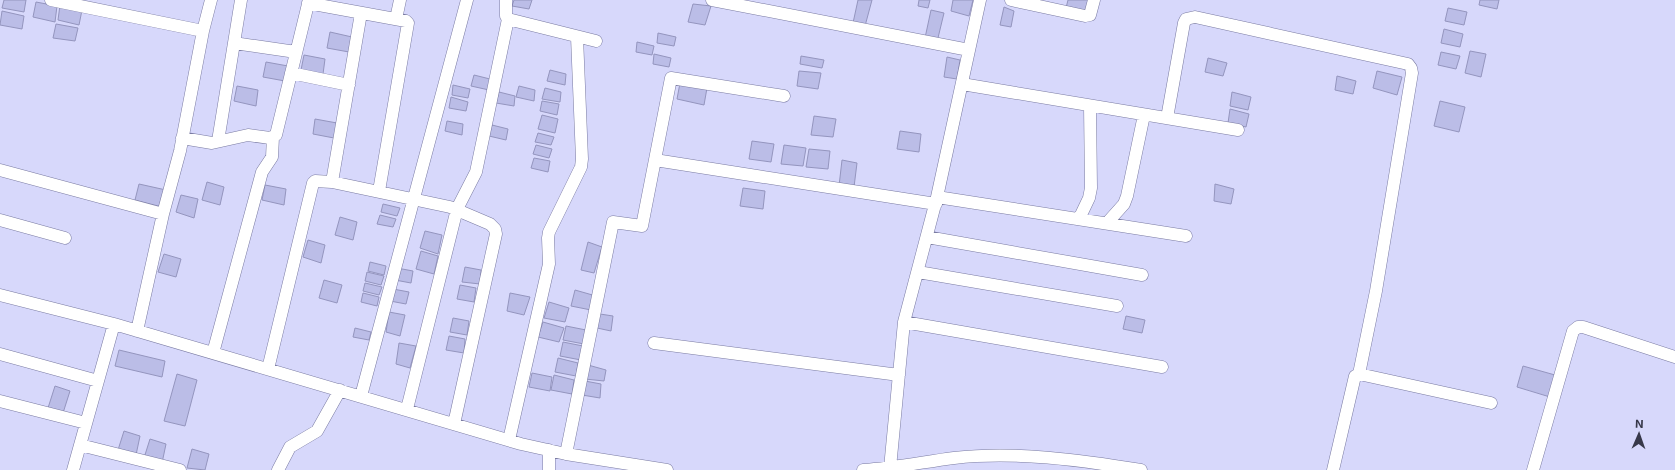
<svg xmlns="http://www.w3.org/2000/svg" width="1675" height="470" font-family="Inter,sans-serif">
  <rect width="100%" height="100%" fill="#d7d8fb"/>
  <path fill="#bbbde7" stroke="#9495be" d="M4 0H26L24 12 2 8Z
    M514 0H532L529 9 512 6Z
    M858 0H872L865 26 853 23Z
    M919 0H930L928 8 918 6Z
    M953 0H973L969 16 951 11Z
    M1068 0H1090L1087 11 1066 8Z
    M1480 0H1499L1497 9 1479 5Z
    M36 2 57 6 55 22 33 17Z
    M693 4 711 6 705 25 688 22Z
    M60 5 82 10 79 25 58 20Z
    M1004 7 1014 11 1011 27 1000 25Z
    M1448 8 1467 12 1464 25 1445 21Z
    M931 10 944 13 937 42 925 38Z
    M2 11 24 16 22 29 0 25Z
    M56 24 78 28 75 41 53 38Z
    M1444 29 1463 34 1460 47 1441 43Z
    M330 32 352 37 349 52 327 48Z
    M658 33 676 37 674 46 657 43Z
    M637 42 654 46 652 55 636 52Z
    M1470 51 1486 54 1481 77 1465 73Z
    M1441 52 1460 56 1456 69 1438 65Z
    M654 54 671 58 669 67 653 64Z
    M304 55 325 59 323 74 301 70Z
    M801 56 824 60 822 68 800 64Z
    M947 57 960 60 957 79 944 77Z
    M1208 58 1227 63 1223 76 1205 72Z
    M266 62 288 66 285 81 263 77Z
    M550 70 566 74 565 85 547 81Z
    M799 71 821 73 818 89 797 86Z
    M1377 71 1402 77 1397 95 1373 88Z
    M474 75 490 79 489 90 471 86Z
    M1337 76 1356 81 1353 94 1335 90Z
    M680 83 707 88 704 105 677 99Z
    M453 85 470 89 468 98 452 95Z
    M237 86 258 90 256 106 234 101Z
    M519 86 535 90 534 101 516 97Z
    M545 88 561 92 560 102 542 99Z
    M499 92 515 96 514 106 496 103Z
    M1232 92 1251 97 1248 110 1230 106Z
    M451 97 468 102 466 111 449 108Z
    M542 101 559 104 557 115 540 111Z
    M1440 101 1465 107 1459 132 1434 126Z
    M1230 109 1249 114 1246 127 1228 123Z
    M542 115 558 119 555 133 538 129Z
    M814 116 836 119 833 137 811 135Z
    M315 119 337 123 334 138 313 134Z
    M447 121 463 124 462 135 445 131Z
    M492 125 508 129 506 140 489 136Z
    M900 131 921 134 919 152 897 149Z
    M538 133 554 137 551 145 535 142Z
    M752 141 774 144 771 162 749 159Z
    M536 145 552 149 549 158 533 154Z
    M784 145 806 148 803 166 781 164Z
    M809 149 830 151 828 169 806 167Z
    M534 158 550 161 548 172 531 168Z
    M842 160 857 163 854 187 839 186Z
    M207 182 224 187 220 205 202 200Z
    M139 184 166 190 162 207 135 200Z
    M1215 184 1234 189 1231 204 1214 201Z
    M265 185 286 189 284 205 262 200Z
    M743 188 765 191 763 209 740 206Z
    M181 195 198 199 194 218 176 212Z
    M383 204 400 208 397 216 381 212Z
    M380 215 396 219 393 227 377 224Z
    M340 217 357 222 353 240 335 235Z
    M425 231 442 235 438 254 420 248Z
    M308 240 325 245 321 263 303 257Z
    M588 242 602 247 594 273 581 270Z
    M421 251 438 256 434 274 416 269Z
    M164 254 181 259 176 277 158 272Z
    M370 262 386 266 384 275 368 271Z
    M465 267 481 270 480 284 462 282Z
    M397 268 413 271 411 283 395 280Z
    M367 272 384 276 381 285 365 281Z
    M324 280 342 285 337 303 319 298Z
    M365 283 382 287 379 295 363 291Z
    M460 285 476 288 474 302 457 299Z
    M393 289 409 292 406 304 390 301Z
    M575 290 596 296 591 310 571 306Z
    M363 293 379 297 377 306 361 302Z
    M510 293 530 297 524 315 507 311Z
    M549 302 569 308 565 322 544 318Z
    M389 312 405 315 400 336 386 332Z
    M600 314 613 316 611 331 597 328Z
    M1126 316 1145 320 1142 333 1123 329Z
    M453 318 469 321 467 335 450 332Z
    M543 322 564 328 559 342 538 337Z
    M566 326 586 330 584 344 563 340Z
    M355 328 371 332 369 340 353 337Z
    M449 336 465 339 464 353 446 350Z
    M563 342 583 346 581 360 560 356Z
    M399 343 416 346 410 368 396 364Z
    M119 350 165 361 162 377 115 366Z
    M558 358 578 363 576 376 555 372Z
    M588 365 606 370 604 381 585 379Z
    M1523 366 1555 375 1550 397 1517 387Z
    M532 373 552 377 550 391 529 387Z
    M177 374 197 380 185 426 164 421Z
    M554 375 574 380 572 394 551 390Z
    M585 381 601 384 600 398 582 395Z
    M55 386 70 391 63 413 48 408Z
    M124 431 140 436 136 455 118 450Z
    M150 439 166 444 162 463 144 458Z
    M192 449 209 454 205 470 187 468Z"/>
  <g fill="none" stroke-linecap="round" stroke-linejoin="round">
    <defs>
      <path id="street" d="M506 0V16L508 19 596 41
        M712 0 969 50
        M1011 0 1085 16 1090 15 1094 0
        M308 3 406 21 408 23 379 191
        M396 19 400 0
        M203 31 211 0
        M234 43 296 52
        M291 73 349 85
        M962 84 1238 130
        M1167 118 1184 23 1186 19 1195 17 1408 64 1411 68 1412 73 1376 291 1359 374
        M182 138 212 143 248 135 270 138 276 135 309 0
        M218 141 241 0
        M655 160 936 204
        M0 170 163 214 180 151 203 31 51 0
        M332 182 361 13
        M937 197 1186 236
        M1079 219 1089 198 1091 188 1090 106
        M0 220 65 238
        M1107 223 1124 204 1127 196 1144 115
        M927 237 1142 275
        M918 272 1117 306
        M0 295 114 324 521 444 566 454 667 470
        M904 322 1162 367
        M137 331 163 214
        M654 343 899 375
        M213 353 262 172 272 157 273 137
        M0 354 98 381
        M268 369 313 183 315 181 332 182 450 207 490 224 495 229 496 234 454 424
        M361 396 467 0
        M0 401 86 423
        M407 409 457 209 476 172 508 19
        M509 440 549 264 548 238 549 232 581 167 582 159 577 37
        M80 445 180 470
        M566 454 613 222 642 226 671 78 784 96
        M890 468 904 322 937 197 980 0
        M73 470 114 324
        M278 470 290 447 317 431 340 390
        M549 470V450
        M863 470C894 468 923 462 954 458 1014 451 1081 460 1141 470
        M1333 470 1355 376 1359 374 1491 403
        M1533 470 1573 331 1578 327H1583L1675 357"/>
    </defs>
    <use href="#street" stroke="#7a7ba2" stroke-width="13"/>
    <use href="#street" stroke="#fff" stroke-width="12"/>
  </g>
  <g transform="translate(1639 434) rotate(2)" stroke="#d7d8fb" stroke-width="3" paint-order="stroke">
  <path d="M0-3L7 15L0 10L-7 15Z" fill="#373849"/>
  <text y="-6" font-size="11" font-weight="bold" text-anchor="middle" fill="#373849">N</text>
  </g>
</svg>
